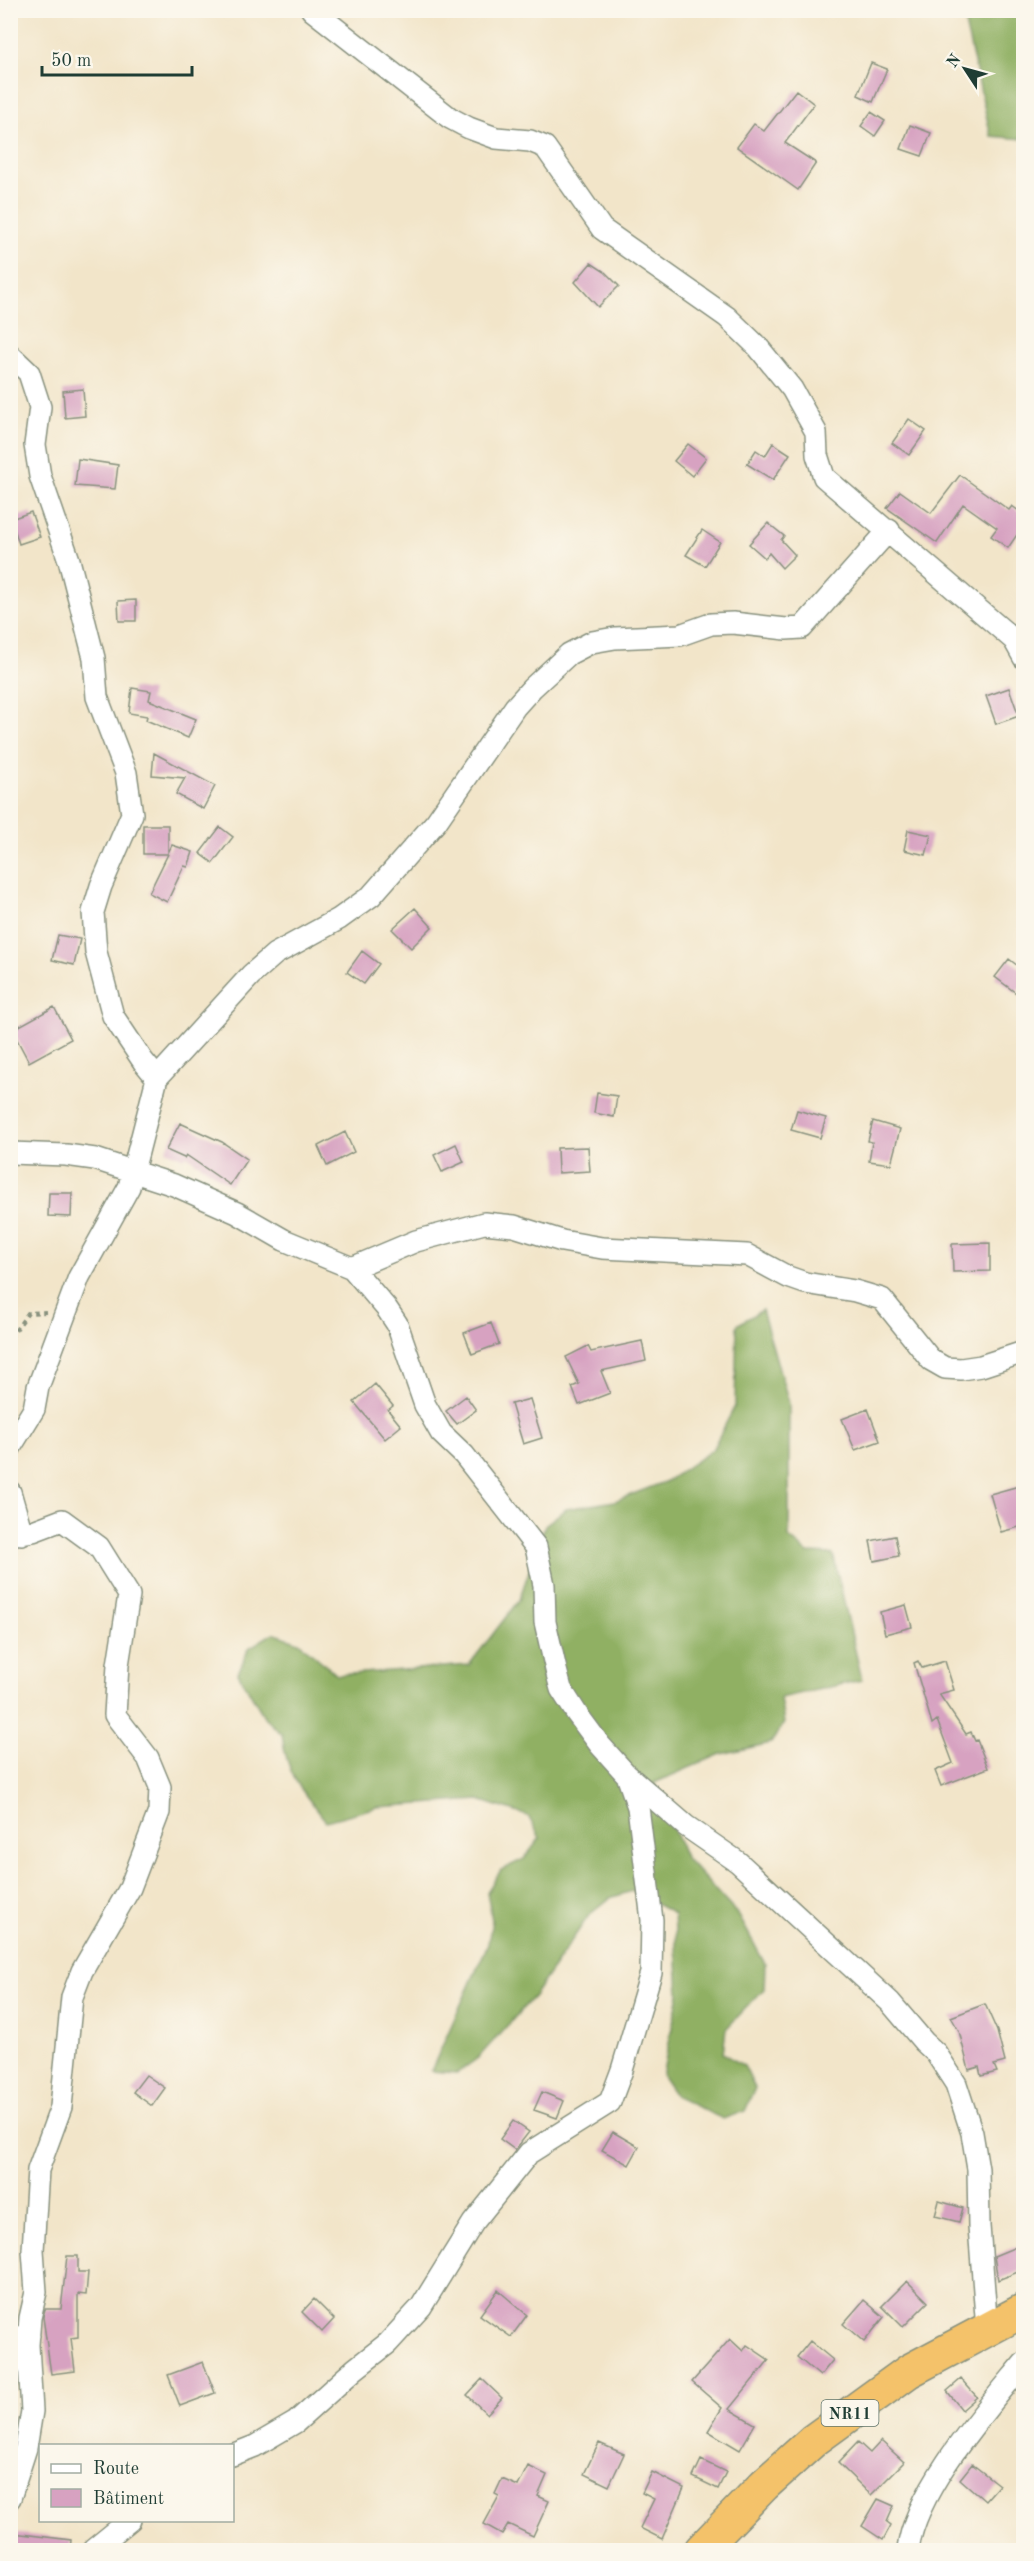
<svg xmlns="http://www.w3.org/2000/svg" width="1034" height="2561" font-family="'Old Standard TT',serif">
  <rect width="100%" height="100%" fill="#fbf7ec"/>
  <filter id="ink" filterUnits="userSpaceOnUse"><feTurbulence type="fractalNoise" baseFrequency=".0167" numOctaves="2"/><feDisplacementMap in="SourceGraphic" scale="12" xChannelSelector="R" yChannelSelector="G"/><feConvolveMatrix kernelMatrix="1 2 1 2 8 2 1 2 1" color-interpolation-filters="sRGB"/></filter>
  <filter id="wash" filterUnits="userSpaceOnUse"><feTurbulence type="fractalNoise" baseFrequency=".008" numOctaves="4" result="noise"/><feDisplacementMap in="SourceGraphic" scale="24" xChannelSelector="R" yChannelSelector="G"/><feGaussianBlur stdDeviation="1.35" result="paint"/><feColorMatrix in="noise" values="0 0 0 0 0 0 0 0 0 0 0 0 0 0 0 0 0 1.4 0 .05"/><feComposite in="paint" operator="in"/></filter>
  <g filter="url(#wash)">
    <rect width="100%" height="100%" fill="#f2e5c9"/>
    <path fill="#90b063" stroke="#58764c" stroke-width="1.5" d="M975 11H1023V139L991 136 964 19Z
      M762 1310 789 1403V1538L808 1553 833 1554 862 1680 780 1698 784 1723 771 1743 721 1754 654 1783 685 1857 739 1916 765 1964 764 1989 726 2029 723 2053 744 2066 755 2088 745 2111 723 2119 676 2097 662 2076 679 1994 674 1914 632 1891 610 1898 589 1915 534 1996 478 2058 457 2073 431 2071 488 1944 492 1920 487 1892 501 1870 524 1859 540 1838 528 1816 479 1800 377 1807 326 1821C300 1789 287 1776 282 1734L265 1718 238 1673 249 1648 273 1633 299 1642 337 1675 469 1665 519 1600 545 1525 566 1509 615 1501 667 1481 712 1450 735 1406 737 1325Z"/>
    <g id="blocks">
      <path fill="#d7a2c1" d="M871 63 887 69 873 102 858 95Z
        M796 90 814 104 785 143 816 163 798 190 737 147 754 124 764 131Z
        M871 112 885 121 875 136 861 126Z
        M910 125 931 133 922 156 901 149Z
        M591 263 605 272 619 286 598 307 575 282Z
        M83 389 85 416 65 418 63 391Z
        M909 419 926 431 909 455 892 443Z
        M773 443 790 454 773 480 747 464 756 450 765 456Z
        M688 444 706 458 692 476 674 461Z
        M78 459 118 465 115 489 75 486Z
        M960 475 1009 510 1012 506 1023 514V526L1008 548 991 536 997 528 963 504 937 543 887 508 900 491 931 513Z
        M31 512 40 537 19 544 11 519Z
        M768 523 784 536 781 540 795 555 782 568 769 553 765 558 749 544Z
        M702 530 720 542 705 566 686 555Z
        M136 600V621H119L118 601Z
        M132 688 151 691 149 700 196 719 188 738 146 720 147 716 129 713Z
        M1009 688 1019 716 996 724 986 696Z
        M154 753 215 786 203 809 176 794 185 778 152 775Z
        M143 825H168V853L172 845 193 852 188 867 184 866 167 902 149 893 168 854H143Z
        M220 827 233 837 213 863 200 853Z
        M908 830 931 835 926 855 904 850Z
        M415 908 432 927 411 948 392 929Z
        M58 935 80 939 74 965 52 960Z
        M362 951 379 964 364 984 347 972Z
        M1009 959 1023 970V984L1016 993 995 977Z
        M54 1007 71 1039 29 1062 12 1030Z
        M597 1093 617 1096 614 1117 594 1113Z
        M797 1110 826 1118 820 1138 791 1130Z
        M873 1121 900 1129 891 1164 869 1161 872 1142 868 1141Z
        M180 1123 222 1142 247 1159 230 1185 186 1155 184 1158 166 1150Z
        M345 1132 354 1152 327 1166 318 1146Z
        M456 1144 464 1162 442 1172 434 1155Z
        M588 1147 590 1171 558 1173 557 1148Z
        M49 1193H72L71 1217 48 1216Z
        M990 1243V1271L953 1272 952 1244Z
        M491 1323 499 1344 472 1354 464 1333Z
        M642 1341 646 1361 601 1371 610 1393 579 1405 572 1387 579 1384 566 1357 588 1346 591 1352Z
        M375 1384 393 1406 388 1410 401 1426 385 1439 354 1402Z
        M466 1396 476 1410 457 1424 446 1411Z
        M530 1399 542 1438 523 1444 511 1404Z
        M868 1409 880 1441 855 1450 842 1419Z
        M1019 1486 1023 1502V1526L1001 1532 990 1494Z
        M895 1536 899 1556 874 1561 870 1541Z
        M906 1605 912 1627 885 1634 880 1612Z
        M918 1661 922 1668 945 1661 954 1690 939 1694 966 1734 971 1732 975 1741 977 1740 988 1768 941 1786 935 1771 953 1763 937 1720 932 1724 914 1663Z
        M985 2004 997 2031 1005 2062 994 2065 997 2072 981 2076 979 2067 969 2070 959 2031 951 2017Z
        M146 2075 165 2088 152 2106 133 2092Z
        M542 2092 564 2101 557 2118 534 2110Z
        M513 2121 529 2132 515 2150 500 2139Z
        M613 2132 639 2147 629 2165 602 2150Z
        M939 2201 963 2208 959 2222 935 2216Z
        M1023 2244V2270L998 2280 994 2256Z
        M67 2256H78V2272H88L86 2295 78 2294V2337L71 2338 75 2371 51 2374 43 2317 45 2309H61Z
        M907 2281 928 2302 903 2327 882 2306Z
        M498 2290 527 2315 511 2337 480 2315Z
        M314 2299 334 2319 322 2332 302 2312Z
        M864 2300 884 2317 864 2342 843 2324Z
        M730 2339 743 2351 747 2345 769 2360 729 2409 755 2424 740 2450 708 2431 722 2408 692 2382Z
        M810 2341 833 2360 820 2376 797 2357Z
        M203 2362 215 2393 180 2406 168 2375Z
        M482 2379 502 2398 487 2414 467 2395Z
        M961 2379 977 2397 962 2410 947 2391Z
        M881 2441 904 2462 871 2495 838 2463 858 2442 870 2453Z
        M599 2443 624 2454 609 2486 584 2474Z
        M701 2460 726 2472 718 2489 693 2477Z
        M972 2464 999 2485 985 2501 960 2479Z
        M528 2466 547 2475 538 2496 549 2501 533 2536 508 2524 502 2534 484 2524 499 2496 495 2494 502 2479 518 2486Z
        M652 2472 684 2488 662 2539 640 2528 654 2499 642 2493Z
        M878 2499 894 2506 887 2522 891 2525 883 2540 862 2526Z
        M13 2533 71 2540 70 2550H10Z"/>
    </g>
  </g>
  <g filter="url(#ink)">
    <use href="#blocks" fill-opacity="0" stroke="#88917e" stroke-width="1.5"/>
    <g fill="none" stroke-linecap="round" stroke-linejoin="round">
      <defs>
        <path id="street" d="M312 10 450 118 469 128 496 138 530 141 545 147 602 229 727 317 758 347 792 389 816 432 817 455 824 477 1014 640 1024 658
          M10 355 29 373 40 407 35 445 40 476 69 560 94 658 97 697 126 773 132 814 101 886 93 912 96 952 113 1016 143 1061 157 1078 129 1187 79 1277 38 1387 34 1409 10 1448
          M157 1078 251 975 275 954 339 919 371 896 436 822 515 707 532 688 569 654 592 642 615 638 680 635 711 624 733 623 786 629 802 628 889 530
          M10 1153 66 1155 95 1159 174 1185 237 1213 284 1240 352 1268 387 1309 397 1324 425 1405 441 1433 464 1455 536 1547 544 1585 545 1622 556 1670 561 1689 577 1714 600 1745 627 1775 686 1826 738 1862 890 2002 924 2042 936 2053 956 2084 972 2133 978 2169 979 2226 987 2330
          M352 1268 416 1241 484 1223 514 1226 562 1241 602 1248 747 1255 788 1277 805 1283 855 1291 882 1299 931 1360 945 1368 961 1369 981 1366 1024 1352
          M10 1492 22 1534
          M10 1535 33 1531 62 1520 99 1547 129 1595 118 1665 115 1715 148 1758 160 1787 159 1812 130 1888 82 1971 72 1997 61 2107 38 2170 33 2250 36 2292 30 2318 28 2345 32 2411 26 2448 10 2498
          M10 2337 29 2336
          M232 2455 255 2446 296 2422 355 2369 388 2343 421 2307 473 2223 529 2153 610 2102 622 2070 651 1973 652 1920 638 1807 627 1775
          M93 2550 130 2520
          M908 2550C915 2490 985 2411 1024 2363"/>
        <path id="highway" d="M701 2550 764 2485 814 2440 909 2371 1024 2310"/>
      </defs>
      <use href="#street" stroke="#88917e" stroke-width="24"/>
      <use href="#highway" stroke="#88917e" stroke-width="36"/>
      <path stroke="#88917e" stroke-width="4" stroke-dasharray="4.5 4.5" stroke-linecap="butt" d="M10 1338 28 1313 46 1312"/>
      <use href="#street" stroke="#fff" stroke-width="21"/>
      <use href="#highway" stroke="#f4c26a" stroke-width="33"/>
    </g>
  </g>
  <g text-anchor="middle" stroke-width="5" stroke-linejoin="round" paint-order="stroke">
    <rect fill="#fbf7ec" stroke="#61756b" stroke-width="1.5" x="821.5" y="2400" width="57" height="26" rx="4.5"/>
    <g font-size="16" font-weight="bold" fill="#1f3d34">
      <text x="850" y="2419">NR11</text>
    </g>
  </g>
  <rect width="1034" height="2561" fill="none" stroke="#fbf7ec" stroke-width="36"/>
  <rect x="39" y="2444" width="195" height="78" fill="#fbf7ec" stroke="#a3ada2" stroke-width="1.5"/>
  <rect x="51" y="2464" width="30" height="9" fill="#ffffff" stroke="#a3ada2" stroke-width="1.5"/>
  <text x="93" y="2474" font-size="18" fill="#1f3d34">Route</text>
  <rect x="51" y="2489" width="30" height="18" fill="#d7a2c1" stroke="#a3ada2" stroke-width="1.5"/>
  <text x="93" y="2504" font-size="18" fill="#1f3d34">Bâtiment</text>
  <g transform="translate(965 69) rotate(306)" stroke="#fbf7ec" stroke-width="4.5" paint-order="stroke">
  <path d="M0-4.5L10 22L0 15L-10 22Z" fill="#1f3d34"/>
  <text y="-9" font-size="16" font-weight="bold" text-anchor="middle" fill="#1f3d34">N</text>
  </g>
  <path d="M42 66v9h150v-9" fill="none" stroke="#1f3d34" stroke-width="3"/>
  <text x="51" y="66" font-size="18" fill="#1f3d34" stroke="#fbf7ec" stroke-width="4.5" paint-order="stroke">50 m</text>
</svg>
